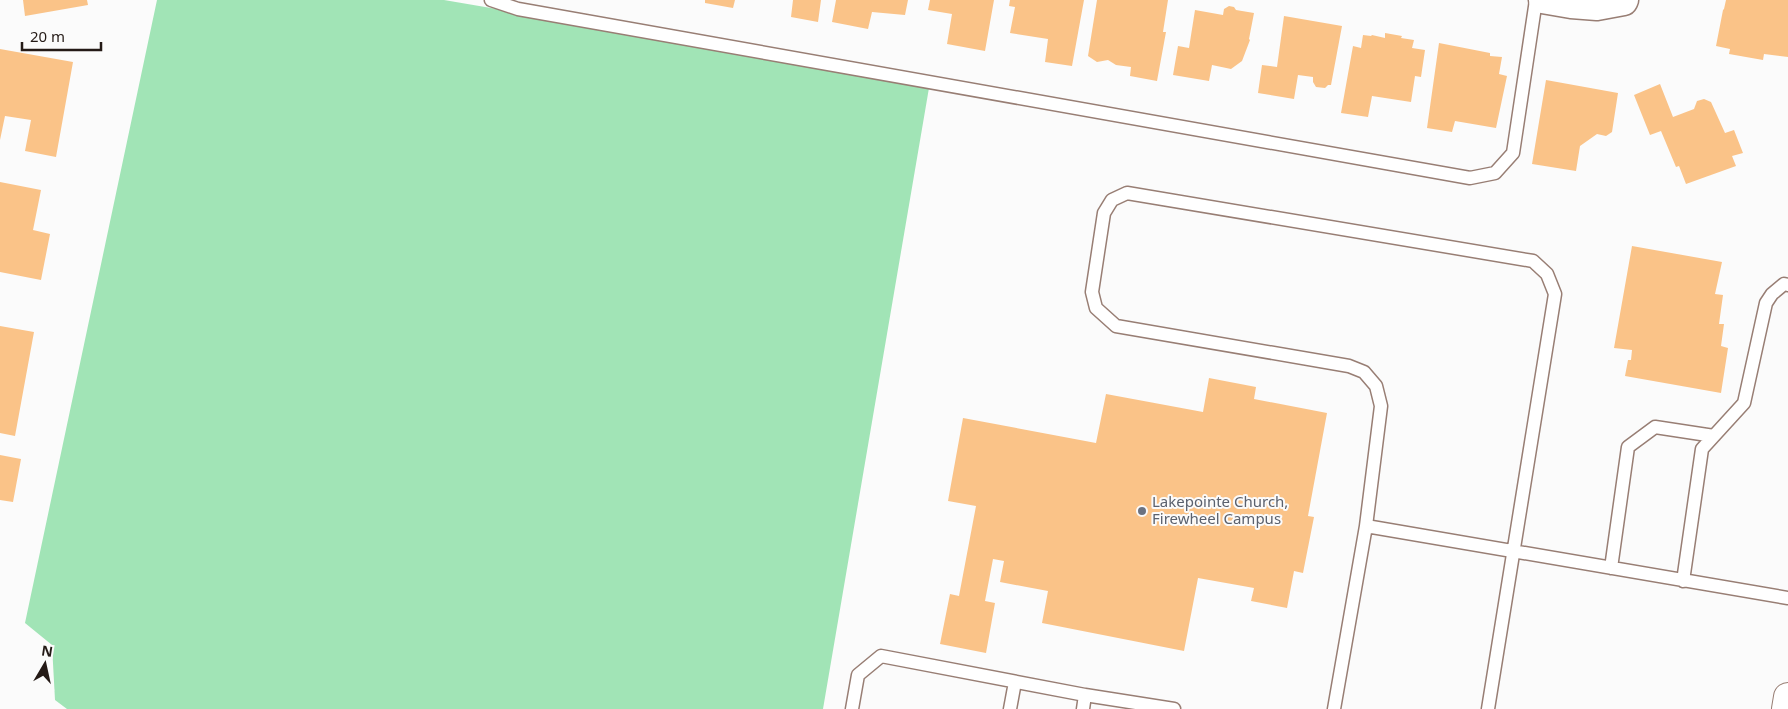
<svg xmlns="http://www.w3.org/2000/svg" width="1788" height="709" font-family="'Noto Sans',sans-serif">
  <rect width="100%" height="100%" fill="#fbfbfb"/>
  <path fill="#a1e4b6" d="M157 0H444L930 82 823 709H67L55 700 52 645 25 623Z"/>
  <path fill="#fac388" d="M23 0H87L88 5 25 16Z
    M705 0H735L733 8 705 3Z
    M793 0H821L818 22 791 17Z
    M836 0H908L905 15 872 12 868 29 832 22Z
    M930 0H994L985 51 947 44 952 14 928 10Z
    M1010 0H1084L1072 66 1045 62 1048 39 1010 33 1015 7 1009 6Z
    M1097 0H1168L1163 32H1166L1157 81 1130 76 1131 67 1116 65 1108 60 1097 62 1088 56Z
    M1726 0H1788V57L1764 54 1763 60 1729 54 1730 49 1716 46 1723 10 1724 9Z
    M1229 6 1234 7 1236 10 1254 13 1249 39 1250 40 1242 61 1231 69 1212 65 1209 81 1173 75 1178 46 1189 48 1195 10 1223 15 1224 9Z
    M1284 16 1342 26 1331 85H1328L1325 88 1316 87 1313 82V77L1298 75 1294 99 1258 93 1262 65 1277 67Z
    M1385 33 1402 36 1401 38 1414 40 1412 48 1425 50 1421 77 1415 76 1411 102 1372 96 1368 117 1341 113 1353 46 1361 48 1363 35 1371 36 1372 35 1385 38Z
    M1439 43 1490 53V56L1502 57 1499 74 1507 76 1496 128 1455 121 1452 132 1427 128Z
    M0 49 73 62 56 157 25 151 31 120 5 116 0 140Z
    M1546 80 1618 93 1612 132 1606 136 1597 134 1580 146 1576 171 1532 164Z
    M1660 84 1673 117 1694 109 1697 101 1704 99 1711 102 1725 133 1734 130 1743 153 1732 156 1736 166 1686 184 1679 166 1676 167 1661 131 1650 135 1634 95Z
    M0 182 41 190 33 230 50 234 41 280 0 272Z
    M1632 246 1722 262 1715 294 1723 295 1719 324H1724L1721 346 1728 348 1721 393 1625 376 1628 360H1631L1632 350 1614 348Z
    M0 326 34 332 15 436 0 433Z
    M1209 378 1256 387 1254 399 1327 413 1308 516 1314 517 1303 573 1294 571 1287 608 1251 601 1254 588 1198 578 1184 651 1042 623 1048 591 1000 582 1004 561 993 559 985 601 995 603 986 653 940 644 950 594 959 596 976 506 948 501 963 418 1096 443 1106 394 1203 412Z
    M0 455 21 459 13 502 0 500Z"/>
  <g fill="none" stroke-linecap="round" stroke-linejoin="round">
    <defs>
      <path id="service" d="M491 0 518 9 1470 178 1495 173 1513 153 1536 0
        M1366 526 1381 406 1376 386 1364 372 1349 366 1116 326 1096 308 1092 292 1104 213 1112 200 1127 193 1533 261 1547 274 1555 294 1488 709
        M1611 568 1628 447 1655 427 1714 436
        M1683 581 1702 449 1744 403 1766 303 1772 294 1784 284 1788 285
        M852 709 858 675 881 656 1085 695
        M1010 709 1015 682
        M1083 709 1085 695 1174 709
        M1334 709 1366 526 1788 598"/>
      <path id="minor" d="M1542 0 1571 5 1597 7 1624 2 1625 0"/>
      <path id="secondary" d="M1786 709 1788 697"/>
    </defs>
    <use href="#service" stroke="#987e74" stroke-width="15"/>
    <use href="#minor" stroke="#987e74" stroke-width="29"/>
    <use href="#secondary" stroke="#987e74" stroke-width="30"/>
    <use href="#service" stroke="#fff" stroke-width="12"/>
    <use href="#minor" stroke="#fff" stroke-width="26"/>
    <use href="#secondary" stroke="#fff" stroke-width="28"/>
  </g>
  <circle fill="#6b7280" stroke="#fbfbfb" stroke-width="2" cx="1142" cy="511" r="5"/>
  <g text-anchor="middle" stroke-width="4" stroke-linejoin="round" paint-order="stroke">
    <g font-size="15" fill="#5b616d" stroke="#fbfbfb" text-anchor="start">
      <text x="1152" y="507">Lakepointe Church,<tspan x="1152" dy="17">Firewheel Campus</tspan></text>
    </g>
  </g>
  <g transform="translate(45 664) rotate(9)" stroke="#fbfbfb" stroke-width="4" paint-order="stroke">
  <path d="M0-4L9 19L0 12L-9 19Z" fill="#241a16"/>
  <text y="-8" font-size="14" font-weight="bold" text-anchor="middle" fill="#241a16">N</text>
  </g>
  <path d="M22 42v8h79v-8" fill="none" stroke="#241a16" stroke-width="2.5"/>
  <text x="30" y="42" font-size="15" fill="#241a16" stroke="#fbfbfb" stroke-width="4" paint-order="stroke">20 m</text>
</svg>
